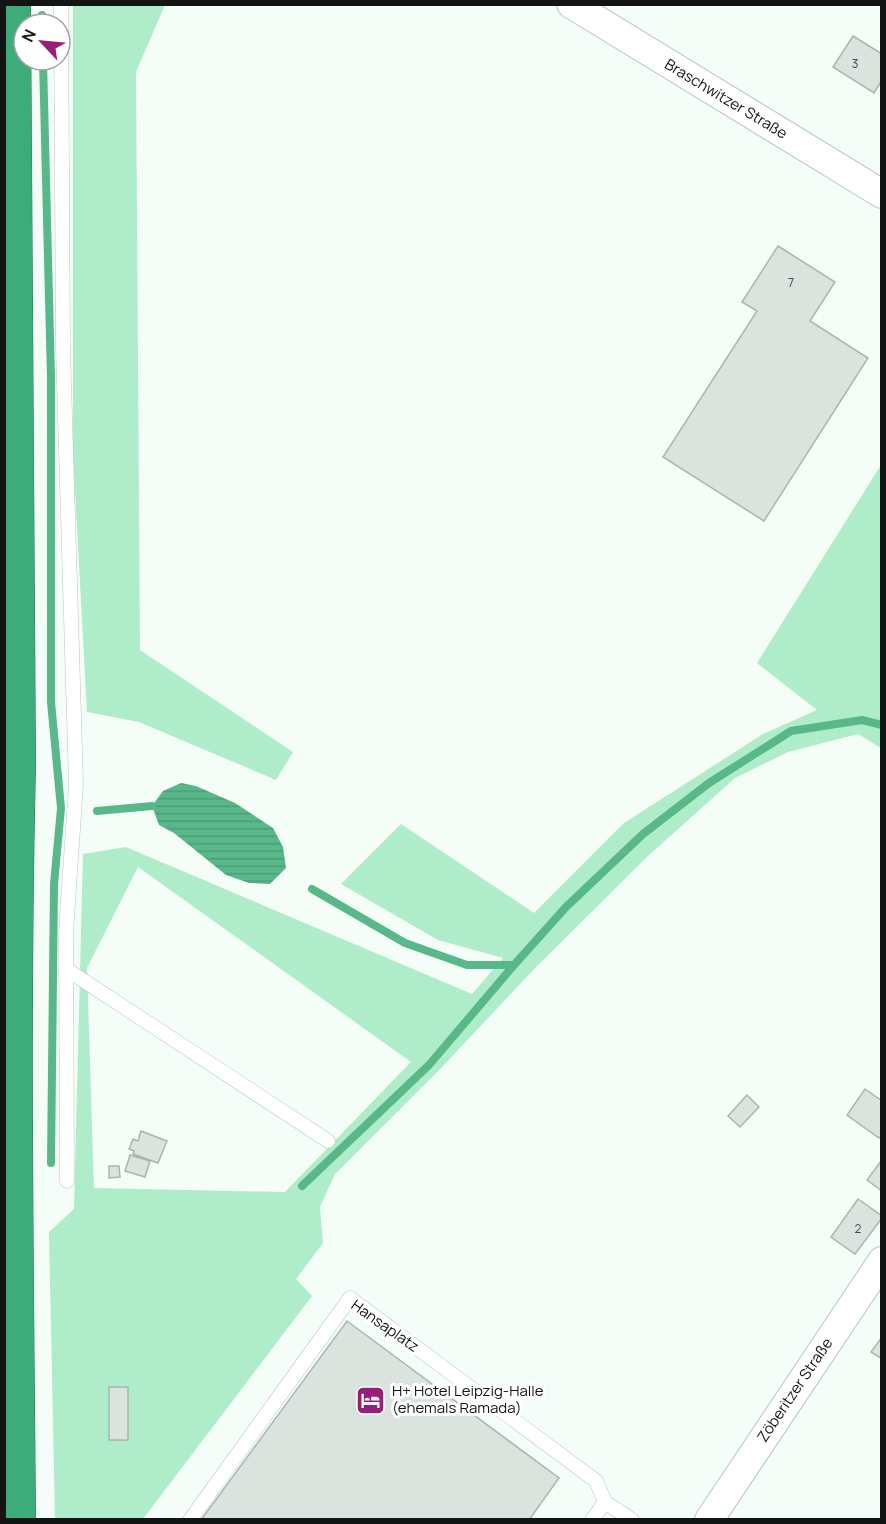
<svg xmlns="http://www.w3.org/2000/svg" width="886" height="1524" font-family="Manrope,sans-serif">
  <defs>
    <pattern id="water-rules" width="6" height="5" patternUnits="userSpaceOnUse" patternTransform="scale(1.5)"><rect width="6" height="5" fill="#58b88a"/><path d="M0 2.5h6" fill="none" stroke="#4c9d76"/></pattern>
  </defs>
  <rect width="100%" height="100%" fill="#f5fdf8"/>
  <path fill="#aeecca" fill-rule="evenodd" d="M73 5H165L136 72 140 650 293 752 276 780 139 722 87 712 73 454Z
    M881 465V748L858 734 788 752 735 778 648 856 536 967 443 1066 335 1174 320 1207 323 1243 296 1279 312 1296 143 1519H55L49 1232 74 1209 83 854 126 847 472 994 503 958 438 940 341 884 401 824 534 913 624 823 763 734 817 710 757 663ZM138 867 411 1062 285 1192 94 1188 87 968Z"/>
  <path fill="url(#water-rules)" d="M181 783 196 786 235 803 273 828 283 847 286 868 270 884 249 883 226 875 174 833 159 825 152 806 163 791Z"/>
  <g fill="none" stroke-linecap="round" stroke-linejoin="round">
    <path stroke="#58b88a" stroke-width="8" d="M42 15V24
      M43 60 51 377V702L61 808 54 884 51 1163
      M97 811 152 806
      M312 889 405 943 467 965H514L566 907 643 834 709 783 791 731 862 720 882 725
      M302 1186 429 1065 514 965"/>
  </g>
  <path fill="#dbe3de" stroke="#acb4af" stroke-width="1.5" d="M853 36 882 54V80L874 93 833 67Z
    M778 246 835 282 810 321 868 358 764 521 663 457 757 311 742 302Z
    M865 1089 882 1101V1135L879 1138 847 1115Z
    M747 1095 759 1107 740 1127 728 1116Z
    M141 1131 167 1141 158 1163 133 1154 134 1151 129 1149 133 1139 138 1141Z
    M130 1155 150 1161 145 1177 125 1171Z
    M881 1161H882V1191L867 1180Z
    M109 1166H119L120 1177 109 1178Z
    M858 1199 882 1216V1218L855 1254 831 1237Z
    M347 1321 559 1478 529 1520H201Z
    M882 1337V1359L871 1352Z
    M109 1387H128V1440H109Z"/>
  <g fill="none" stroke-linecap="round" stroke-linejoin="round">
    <defs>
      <path id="lane" d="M61 4 63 349 76 784 66 932 67 1181
        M66 969 328 1141
        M190 1520 350 1298 596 1481 605 1502 632 1520
        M592 1520 605 1502"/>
      <path id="street" d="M571 4 882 194
        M709 1520 882 1261"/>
      <path id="highway" d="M14 4 19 766C13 1017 17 1268 19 1520"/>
    </defs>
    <use href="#lane" stroke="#bdc5c1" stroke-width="15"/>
    <use href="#street" stroke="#bdc5c1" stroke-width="30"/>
    <use href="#highway" stroke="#2e7757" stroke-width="34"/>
    <use href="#lane" stroke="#fff" stroke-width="14"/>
    <use href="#street" stroke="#fff" stroke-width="28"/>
    <use href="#highway" stroke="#3dac7b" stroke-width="33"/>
  </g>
  <defs>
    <symbol id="hotel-square" viewBox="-11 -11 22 22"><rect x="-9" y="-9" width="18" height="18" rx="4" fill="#971e79" stroke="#fff"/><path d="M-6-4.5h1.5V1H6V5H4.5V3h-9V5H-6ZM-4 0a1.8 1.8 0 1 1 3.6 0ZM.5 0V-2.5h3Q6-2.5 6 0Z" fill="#fff"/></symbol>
  </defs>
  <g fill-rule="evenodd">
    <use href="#hotel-square" x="354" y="1384" width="33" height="33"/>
  </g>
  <g text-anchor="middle" stroke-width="6" stroke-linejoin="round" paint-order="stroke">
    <g font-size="12" fill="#444846">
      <text x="855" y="68">3</text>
      <text x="791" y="287">7</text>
      <text x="858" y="1233">2</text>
    </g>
    <g font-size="15" fill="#121514" stroke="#fff">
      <text transform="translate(726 99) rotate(31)" y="5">Braschwitzer Straße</text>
      <text transform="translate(385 1326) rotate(35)" y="5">Hansaplatz</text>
      <text transform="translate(795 1390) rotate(-56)" y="5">Zöberitzer Straße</text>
    </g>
    <g font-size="15" fill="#121514" stroke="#fff" text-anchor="start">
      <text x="392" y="1396">H+ Hotel Leipzig-Halle<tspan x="392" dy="17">(ehemals Ramada)</tspan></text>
    </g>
  </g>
  <rect width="886" height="1524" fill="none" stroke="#121514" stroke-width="12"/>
  <g transform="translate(42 42) rotate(296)"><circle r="28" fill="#ffffff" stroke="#a0a1a1" stroke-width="1.5"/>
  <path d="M0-4.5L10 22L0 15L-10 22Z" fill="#971e79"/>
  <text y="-9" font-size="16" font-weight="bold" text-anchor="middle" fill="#121514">N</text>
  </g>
</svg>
